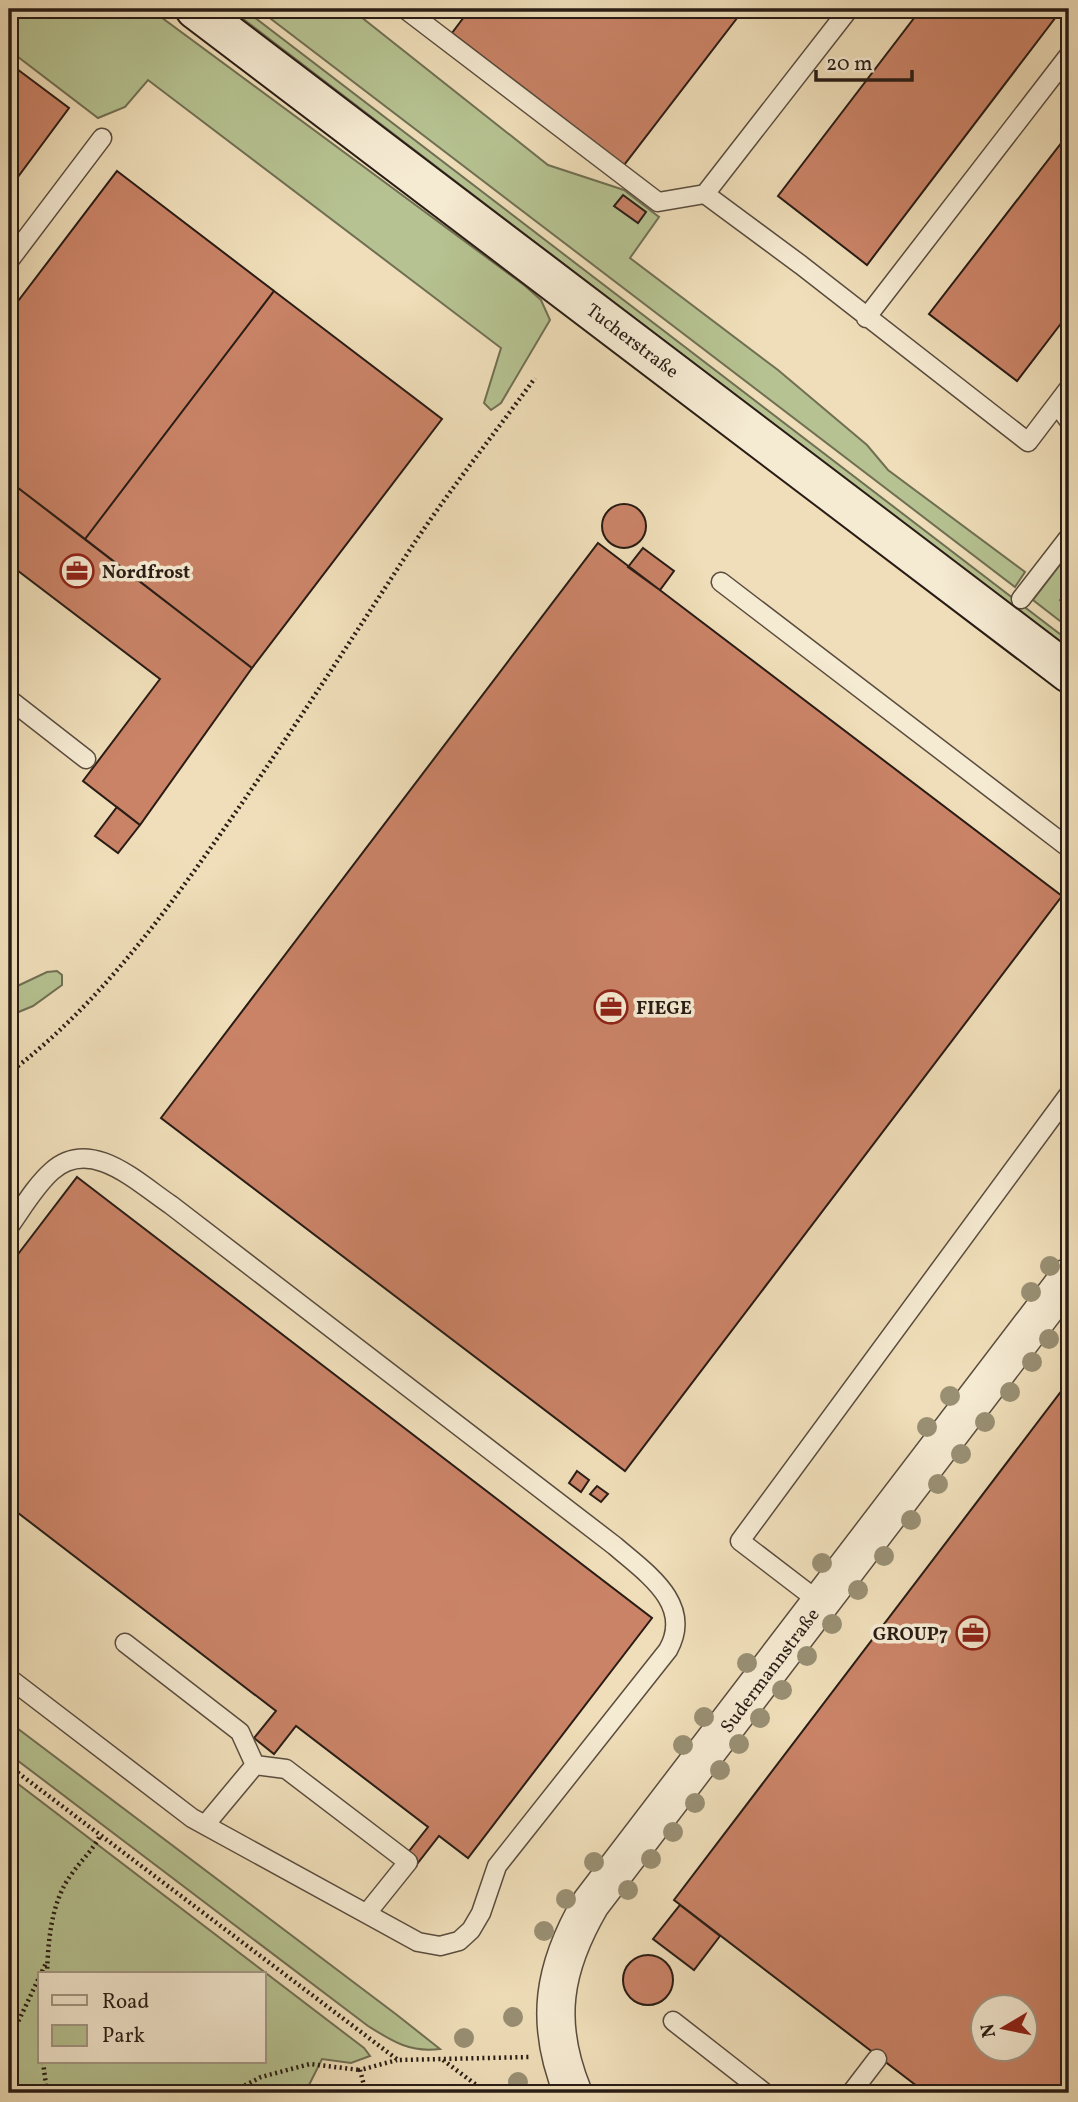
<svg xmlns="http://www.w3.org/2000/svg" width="1078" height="2102" font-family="Vollkorn,serif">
  <rect width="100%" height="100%" fill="#efdeb9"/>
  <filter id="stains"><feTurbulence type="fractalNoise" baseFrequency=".00286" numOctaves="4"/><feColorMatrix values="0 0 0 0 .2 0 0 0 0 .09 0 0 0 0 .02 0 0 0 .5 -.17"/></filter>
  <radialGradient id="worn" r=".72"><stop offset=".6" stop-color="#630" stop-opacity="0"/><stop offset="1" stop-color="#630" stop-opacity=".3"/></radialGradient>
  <path fill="#b6c291" stroke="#706f53" stroke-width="2" fill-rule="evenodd" d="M9 9H150L524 285 541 300 550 320 501 403 491 410 484 403 501 348 148 80 125 107 98 118 9 50Z
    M230 9H242L250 14 1069 641V650Z
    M258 9H351L548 165 624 190 659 217 630 258 778 370 867 445 888 470 1025 572 1015 587Z
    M1069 553V588L1060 600 1069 608V628L1033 600Z
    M57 971 62 975V985L33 1006 9 1016V990L47 972Z
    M9 1722 397 2015 440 2049C410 2053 392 2041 368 2026L9 1754Z
    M9 1777 364 2048 370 2056 351 2063 322 2059 305 2093H9ZM264 1974V2062H40V1974Z"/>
  <path fill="#ca8367" stroke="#291c15" stroke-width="2" fill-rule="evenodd" d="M470 9H744L624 165 452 33Z
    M921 9H1062L867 265 778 196Z
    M9 63 69 108 9 189Z
    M1069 133V313L1017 381 929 314Z
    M117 171 274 291 85 539 9 481V313Z
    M623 195 646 212 638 223 614 206Z
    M274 291 442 419 252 668 85 539Z
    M9 481 252 668 140 825 83 781 160 679 9 564Z
    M602 526a22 22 0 1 1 44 0a22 22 0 1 1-44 0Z
    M598 543 1062 896 625 1471 161 1118Z
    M643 548 674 571 660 590 628 567Z
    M117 807 140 825 118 853 95 836Z
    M77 1177 652 1618 468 1858 439 1836 417 1864 406 1855 428 1827 296 1726 274 1754 254 1738 276 1711 9 1506V1266Z
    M1069 1381V2093H926L674 1900ZM984 2008H1026V2050H984Z
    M577 1471 589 1480 581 1492 569 1483Z
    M597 1486 608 1494 601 1502 590 1494Z
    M680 1905 720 1936 694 1970 653 1939Z
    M623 1980a25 25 0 1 1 50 0a25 25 0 1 1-50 0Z"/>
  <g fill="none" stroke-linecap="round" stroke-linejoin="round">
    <defs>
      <path id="lane" d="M405 9 658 202 705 194 849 9
        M705 194 801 265 1028 442 1069 388
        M9 261 102 138
        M866 318 1069 55
        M1057 404 1069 421
        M721 582 1069 848
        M1021 599 1069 537
        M9 699 86 759
        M9 1227C22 1209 35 1186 52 1171 91 1136 138 1183 171 1205L615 1546C646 1573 694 1604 668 1650L497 1866 481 1913 471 1930 459 1941 440 1946 418 1942 192 1818 9 1678
        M821 1603 740 1541 1069 1094
        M125 1643 240 1732 255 1765
        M205 1825 255 1765 286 1769 408 1862 367 1913
        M673 2021 765 2093
        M851 2093 877 2059"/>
      <path id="street" d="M573 2093C544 2022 553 1968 591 1903L1069 1277"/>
      <path id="secondary" d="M195 9 1069 673"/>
    </defs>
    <use href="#lane" stroke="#5a4c3e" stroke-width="21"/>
    <use href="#street" stroke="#5a4c3e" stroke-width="40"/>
    <use href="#secondary" stroke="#291c15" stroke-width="42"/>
    <path stroke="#291c15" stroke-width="4.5" stroke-dasharray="2 3.5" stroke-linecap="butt" d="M9 1073C94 1009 158 923 219 836 286 741 349 643 413 545 451 488 495 433 535 378
      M9 1766 398 2060 529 2057
      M47 1974C48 1942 51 1902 71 1875 81 1860 90 1854 100 1836
      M9 2041 46 1963
      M443 2060 487 2093
      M43 2062 47 2093
      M230 2093 261 2077 310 2064 360 2070
      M366 2093 360 2070 397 2060"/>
    <use href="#lane" stroke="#f5ead2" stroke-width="18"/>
    <use href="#street" stroke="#f5ead2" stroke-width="37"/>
    <use href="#secondary" stroke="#f5ead2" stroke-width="38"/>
  </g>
  <g fill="#998f73">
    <circle cx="1050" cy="1266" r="10"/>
    <circle cx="1031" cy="1292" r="10"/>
    <circle cx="1049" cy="1339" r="10"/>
    <circle cx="1032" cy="1362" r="10"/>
    <circle cx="1010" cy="1392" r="10"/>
    <circle cx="950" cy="1396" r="10"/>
    <circle cx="985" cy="1422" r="10"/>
    <circle cx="927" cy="1427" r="10"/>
    <circle cx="961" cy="1454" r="10"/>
    <circle cx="938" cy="1484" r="10"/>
    <circle cx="911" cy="1520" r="10"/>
    <circle cx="884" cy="1556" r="10"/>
    <circle cx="822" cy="1563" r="10"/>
    <circle cx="858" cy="1590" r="10"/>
    <circle cx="832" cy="1624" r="10"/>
    <circle cx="807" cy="1656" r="10"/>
    <circle cx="747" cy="1663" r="10"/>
    <circle cx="782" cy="1690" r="10"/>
    <circle cx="704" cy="1717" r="10"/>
    <circle cx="760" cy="1718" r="10"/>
    <circle cx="739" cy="1744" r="10"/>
    <circle cx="683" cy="1745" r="10"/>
    <circle cx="720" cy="1770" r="10"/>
    <circle cx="695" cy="1803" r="10"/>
    <circle cx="673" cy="1832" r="10"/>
    <circle cx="651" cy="1859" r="10"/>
    <circle cx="594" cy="1862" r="10"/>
    <circle cx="628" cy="1890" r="10"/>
    <circle cx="566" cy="1899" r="10"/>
    <circle cx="544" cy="1931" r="10"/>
    <circle cx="513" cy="2017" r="10"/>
    <circle cx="464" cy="2038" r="10"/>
    <circle cx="518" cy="2082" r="10"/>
  </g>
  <defs>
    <symbol id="office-ring" viewBox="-11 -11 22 22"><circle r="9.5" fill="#f5ead2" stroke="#8f2418" stroke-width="1.5"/><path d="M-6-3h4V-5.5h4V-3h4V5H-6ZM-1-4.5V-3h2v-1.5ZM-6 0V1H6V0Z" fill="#8f2418"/></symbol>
  </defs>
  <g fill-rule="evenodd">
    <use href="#office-ring" x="58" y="552" width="38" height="38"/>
    <use href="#office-ring" x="592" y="988" width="38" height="38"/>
    <use href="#office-ring" x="954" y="1614" width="38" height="38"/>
  </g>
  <g text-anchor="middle" stroke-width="7" stroke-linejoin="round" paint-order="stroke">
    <g font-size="19" fill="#291c15" stroke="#f5ead2">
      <text transform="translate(633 340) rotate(37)" y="7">Tucherstraße</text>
      <text transform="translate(769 1670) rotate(-53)" y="7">Sudermannstraße</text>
    </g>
    <g font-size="19" font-weight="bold" fill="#291c15" stroke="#f5ead2" text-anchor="start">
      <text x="102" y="578">Nordfrost</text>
      <text x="636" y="1014">FIEGE</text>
      <text x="948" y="1640" text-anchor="end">GROUP7</text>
    </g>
  </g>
  <rect width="1078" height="2102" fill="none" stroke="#efdeb9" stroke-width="35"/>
  <rect x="10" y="10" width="1057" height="2081" fill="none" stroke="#291c15" stroke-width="3.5"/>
  <rect x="18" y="18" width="1043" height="2067" fill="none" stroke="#291c15" stroke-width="2"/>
  <rect x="38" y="1972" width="228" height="91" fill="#f5ead2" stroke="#a39886" stroke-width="2"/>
  <rect x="52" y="1995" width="35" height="10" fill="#f5ead2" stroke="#a39886" stroke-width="2"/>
  <text x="102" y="2008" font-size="21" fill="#291c15">Road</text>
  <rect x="52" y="2025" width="35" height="21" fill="#b6c291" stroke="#a39886" stroke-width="2"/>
  <text x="102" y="2042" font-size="21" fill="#291c15">Park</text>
  <g transform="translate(1004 2028) rotate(260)"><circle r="33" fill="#f5ead2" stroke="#a39886" stroke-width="2"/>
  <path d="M0-5L12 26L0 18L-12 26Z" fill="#8f2418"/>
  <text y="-10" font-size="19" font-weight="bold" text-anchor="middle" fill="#291c15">N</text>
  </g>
  <path d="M816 70v10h96v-10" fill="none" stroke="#291c15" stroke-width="3.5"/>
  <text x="826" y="70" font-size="21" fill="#291c15" stroke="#f5ead2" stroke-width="5" paint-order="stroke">20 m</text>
  <rect width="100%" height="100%" filter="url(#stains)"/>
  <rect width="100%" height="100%" fill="url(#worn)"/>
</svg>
